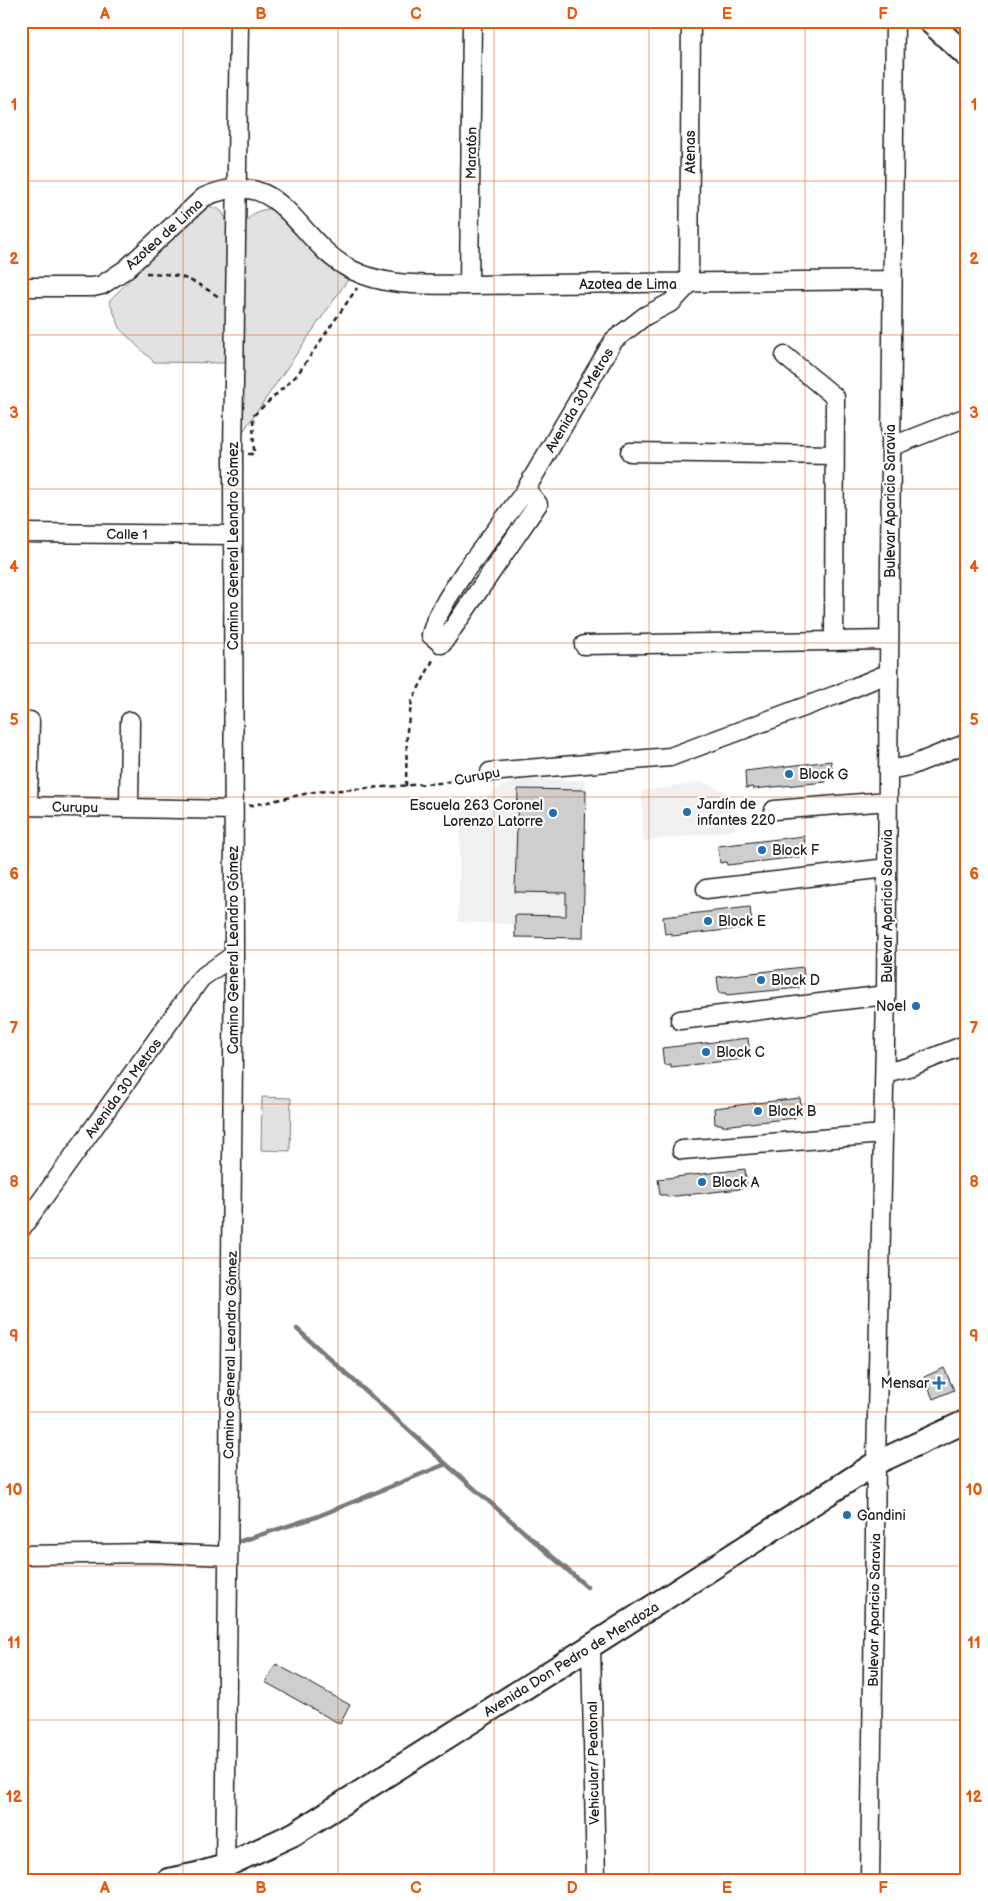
<svg xmlns="http://www.w3.org/2000/svg" width="988" height="1901" font-family="'Balsamiq Sans',sans-serif">
  <rect width="100%" height="100%" fill="#fff"/>
  <filter id="ink" filterUnits="userSpaceOnUse"><feTurbulence type="fractalNoise" baseFrequency=".02" numOctaves="2"/><feDisplacementMap in="SourceGraphic" scale="10" xChannelSelector="R" yChannelSelector="G"/><feConvolveMatrix kernelMatrix="1 2 1 2 8 2 1 2 1" color-interpolation-filters="sRGB"/></filter>
  <g filter="url(#ink)">
    <path fill="#f0f0f0" d="M515 780H585L586 790 583 938 515 937V924L458 922 461 810Z
      M702 782 728 793 736 830 643 841 642 791Z"/>
    <path fill="#e2e2e2" stroke="#7f7f7f" d="M944 21H965L967 23V41Z
      M208 206C220 208 224 211 227 224L225 363 154 362 121 330 109 301 199 209Z
      M269 209 276 213 330 266 349 278 242 433 244 224C251 214 257 210 269 209Z
      M262 1097 291 1098 290 1151 261 1150Z"/>
    <g fill="none" stroke-linecap="round" stroke-linejoin="round">
      <path stroke="#7a7a7a" stroke-width="4.5" d="M297 1329 446 1464 587 1587
        M241 1541 316 1517 446 1464"/>
    </g>
    <path fill="#cecece" stroke="#1c1c1c" d="M831 761 833 778 826 779V782L753 789V787L746 788 745 771Z
      M518 789 586 790 583 938 515 937V915L566 916V893L515 892Z
      M804 836 806 853 799 854 800 857 727 865 726 862 720 863 718 846Z
      M750 907 752 924 745 925V928L672 936V933L665 934 663 917Z
      M803 967 805 984 799 985V988L726 995V993H719L717 977Z
      M748 1038 750 1055 744 1056V1059L671 1067V1064L664 1065 662 1048Z
      M800 1098 802 1115 795 1116V1118L722 1126V1124H715L714 1108Z
      M745 1169 747 1186 740 1187V1189L667 1197V1195H660L658 1179Z
      M944 1368 954 1390 933 1399 924 1377Z
      M276 1664 350 1705 340 1724 265 1682Z"/>
    <g fill="none" stroke-linecap="round" stroke-linejoin="round">
      <defs>
        <path id="minor" d="M469 285 472 21
          M21 287H93L102 285 126 269 204 197C283 162 295 242 352 270 388 288 429 284 469 285L892 280
          M785 356 835 397 834 641
          M890 447 967 417
          M630 452 834 455
          M526 489 538 504 442 644 431 635 436 619 447 599 465 571 523 494 614 340 645 316 672 302 689 284 691 21
          M21 533 233 535
          M584 645 889 640
          M888 770 910 766 967 743
          M490 772 670 757 836 695 889 673
          M21 806 233 810
          M28 806 30 721
          M129 808 130 721
          M774 810 888 801
          M706 889 887 868
          M680 1020 886 995
          M885 1073 912 1066 967 1044
          M682 1150 883 1134
          M21 1229 201 978 234 955
          M21 1555 151 1553 228 1556
          M591 1646 596 1880
          M225 1880 234 955 233 455 239 21
          M870 1880 876 1463 886 995 895 21"/>
        <path id="major" d="M929 21 967 56
          M168 1880 197 1874 225 1866 294 1834 591 1646 876 1463 967 1421"/>
      </defs>
      <use href="#minor" stroke="#1c1c1c" stroke-width="21"/>
      <use href="#major" stroke="#1c1c1c" stroke-width="26"/>
      <path stroke="#1c1c1c" stroke-width="2.5" stroke-dasharray="5 4" stroke-linecap="butt" d="M146 273C181 274 190 278 219 297
        M248 454H254L253 416 297 375 357 288
        M406 786 407 730 412 701 434 658
        M249 806 314 792 439 783 476 778"/>
      <use href="#minor" stroke="#fff" stroke-width="18"/>
      <use href="#major" stroke="#fff" stroke-width="22"/>
    </g>
  </g>
  <path fill="none" stroke="#e8590c" stroke-width="1" stroke-opacity="0.55" d="M183 21V1880M338 21V1880M494 21V1880M649 21V1880M805 21V1880M21 181H967M21 335H967M21 489H967M21 643H967M21 797H967M21 950H967M21 1104H967M21 1258H967M21 1412H967M21 1566H967M21 1720H967"/>
  <g fill="#1f6fb2" stroke="#fff" stroke-width="2">
    <circle cx="789" cy="774" r="5"/>
    <circle cx="687" cy="812" r="5"/>
    <circle cx="553" cy="813" r="5"/>
    <circle cx="762" cy="850" r="5"/>
    <circle cx="708" cy="921" r="5"/>
    <circle cx="761" cy="980" r="5"/>
    <circle cx="916" cy="1006" r="5"/>
    <circle cx="706" cy="1052" r="5"/>
    <circle cx="758" cy="1111" r="5"/>
    <circle cx="702" cy="1182" r="5"/>
    <path d="M936.5 1375.5h5v5h5v5h-5v5h-5v-5h-5v-5h5z"/>
    <circle cx="847" cy="1515" r="5"/>
  </g>
  <g text-anchor="middle" stroke-width="4.5" stroke-linejoin="round" paint-order="stroke">
    <g font-size="14" fill="#1c1c1c" stroke="#fff">
      <text transform="translate(690 152) rotate(-90)" y="5">Atenas</text>
      <text transform="translate(471 153) rotate(-89)" y="5">Maratón</text>
      <text transform="translate(164 234) rotate(-42)" y="5">Azotea de Lima</text>
      <text x="628" y="289">Azotea de Lima</text>
      <text transform="translate(579 400) rotate(-59)" y="5">Avenida 30 Metros</text>
      <text transform="translate(890 501) rotate(-90)" y="5">Bulevar Aparicio Saravia</text>
      <text transform="translate(127 534) rotate(1)" y="5">Calle 1</text>
      <text transform="translate(233 546) rotate(-90)" y="5">Camino General Leandro Gómez</text>
      <text transform="translate(477 776) rotate(-11)" y="5">Curupu</text>
      <text transform="translate(75 807) rotate(1)" y="5">Curupu</text>
      <text transform="translate(887 906) rotate(-90)" y="5">Bulevar Aparicio Saravia</text>
      <text transform="translate(233 950) rotate(-90)" y="5">Camino General Leandro Gómez</text>
      <text transform="translate(123 1088) rotate(-54)" y="5">Avenida 30 Metros</text>
      <text transform="translate(230 1355) rotate(-89)" y="5">Camino General Leandro Gómez</text>
      <text transform="translate(874 1610) rotate(-89)" y="5">Bulevar Aparicio Saravia</text>
      <text transform="translate(571 1659) rotate(-32)" y="5">Avenida Don Pedro de Mendoza</text>
      <text transform="translate(593 1763) rotate(-91)" y="5">Vehicular/ Peatonal</text>
    </g>
    <g font-size="14" fill="#1c1c1c" stroke="#fff" text-anchor="start">
      <text x="799" y="779">Block G</text>
      <text x="697" y="809">Jardín de<tspan x="697" dy="16">infantes 220</tspan></text>
      <text x="543" y="810" text-anchor="end">Escuela 263 Coronel<tspan x="543" dy="16">Lorenzo Latorre</tspan></text>
      <text x="772" y="855">Block F</text>
      <text x="718" y="926">Block E</text>
      <text x="771" y="985">Block D</text>
      <text x="906" y="1011" text-anchor="end">Noel</text>
      <text x="716" y="1057">Block C</text>
      <text x="768" y="1116">Block B</text>
      <text x="712" y="1187">Block A</text>
      <text x="929" y="1388" text-anchor="end">Mensar</text>
      <text x="857" y="1520">Gandini</text>
    </g>
  </g>
  <rect width="988" height="1901" fill="none" stroke="#fff" stroke-width="55"/>
  <rect x="28" y="28" width="932" height="1846" fill="none" stroke="#e8590c" stroke-width="2"/>
  <g font-size="16" text-anchor="middle" font-weight="bold" fill="#e8590c">
    <text x="105" y="19">A</text>
    <text x="261" y="19">B</text>
    <text x="416" y="19">C</text>
    <text x="572" y="19">D</text>
    <text x="727" y="19">E</text>
    <text x="883" y="19">F</text>
    <text x="14" y="110">1</text>
    <text x="974" y="110">1</text>
    <text x="14" y="264">2</text>
    <text x="974" y="264">2</text>
    <text x="14" y="418">3</text>
    <text x="974" y="418">3</text>
    <text x="14" y="572">4</text>
    <text x="974" y="572">4</text>
    <text x="14" y="725">5</text>
    <text x="974" y="725">5</text>
    <text x="14" y="879">6</text>
    <text x="974" y="879">6</text>
    <text x="14" y="1033">7</text>
    <text x="974" y="1033">7</text>
    <text x="14" y="1187">8</text>
    <text x="974" y="1187">8</text>
    <text x="14" y="1341">9</text>
    <text x="974" y="1341">9</text>
    <text x="14" y="1495">10</text>
    <text x="974" y="1495">10</text>
    <text x="14" y="1648">11</text>
    <text x="974" y="1648">11</text>
    <text x="14" y="1802">12</text>
    <text x="974" y="1802">12</text>
    <text x="105" y="1893">A</text>
    <text x="261" y="1893">B</text>
    <text x="416" y="1893">C</text>
    <text x="572" y="1893">D</text>
    <text x="727" y="1893">E</text>
    <text x="883" y="1893">F</text>
  </g>
</svg>
